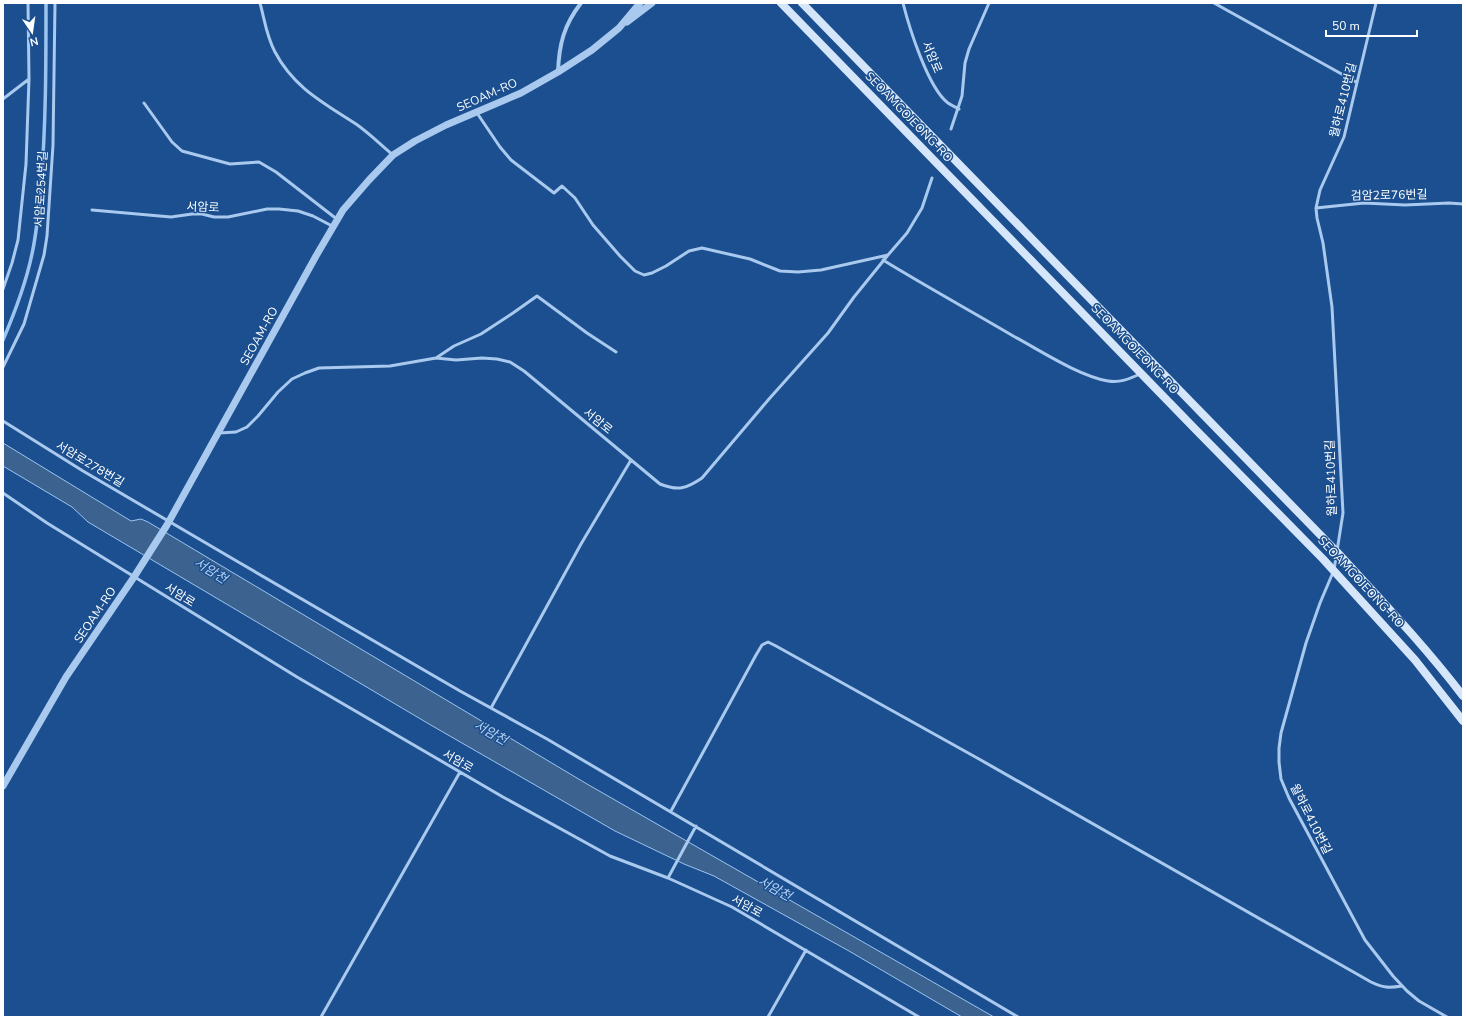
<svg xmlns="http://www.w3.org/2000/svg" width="1466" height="1020" font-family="'Nunito Sans','Noto Sans KR',sans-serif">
  <rect width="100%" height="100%" fill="#1b4f8f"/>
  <path fill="#3c6290" stroke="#9cc4f0" d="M3 443 131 521 141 519 148 522 587 784 994 1017H962L849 951 714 876 684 864 615 831 429 724 88 522 72 507 3 466Z"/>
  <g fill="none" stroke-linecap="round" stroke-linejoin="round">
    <path stroke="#9cc4f0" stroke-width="3.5" d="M3 340C15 312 26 283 32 254 37 231 39 208 41 185 46 124 46 64 46 3"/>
    <path stroke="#a9c9ee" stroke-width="3" d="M260 3C265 21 266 35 275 52 294 88 324 103 356 124 369 133 381 145 393 155
      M903 3C909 27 928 88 948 103 951 105 955 107 959 109
      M1214 3 1356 82
      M1376 3 1344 137 1320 190 1316 208 1317 218 1323 243 1332 307 1343 513 1334 570 1320 603 1306 643 1281 733 1279 748V762L1281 779 1289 798 1365 940 1393 976 1407 991 1419 1001 1447 1017
      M3 99 29 79
      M144 103 172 142 182 151 230 164 259 162 276 172 338 220
      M477 113 500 147 511 160 554 193 562 186 575 198 593 225 620 256 635 271 644 275 652 273 666 266 689 251 702 248 750 259 780 271 798 272 821 270 888 255
      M951 129 962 96 965 63 969 49 989 3
      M1316 208 1364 203 1405 205 1449 203 1463 204
      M92 210 171 217 192 214H202L214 217H228L267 209H279L298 211 313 216 334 227
      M883 260C927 287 971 311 1015 337 1041 351 1079 376 1108 381 1120 383 1129 379 1140 374
      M3 289 12 263 18 240 26 164 29 79 28 3
      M436 358 454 346 481 334 513 313 537 296 587 333 616 352
      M3 367 24 324 44 255 47 236 53 145 55 3
      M3 421 83 471 240 563 460 691 547 739 1018 1017
      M219 433 236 432 247 427 258 416 278 392 292 379 305 373 319 368 390 366 436 358 456 360 482 358 497 359 510 362 524 371 660 484C678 491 686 489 702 478L769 399 828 333 854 297 888 255 907 233 922 208 932 178
      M3 493 47 523 297 677 503 797 610 856 668 878 732 907 919 1017
      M491 708 581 544 631 460
      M671 811 756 655 762 645 768 642 776 646 979 759 1371 982C1383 988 1389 988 1402 986
      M668 878 696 826
      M321 1017 460 772
      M768 1017 806 950"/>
    <path stroke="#a9c9ee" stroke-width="4" d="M558 72C559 44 564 25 581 3"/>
    <path stroke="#a9c9ee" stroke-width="7" d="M627 22 652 3
      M3 786 66 677 134 577 167 525 316 256 343 210 369 180 393 155 415 141 446 125 521 93 558 72 592 50 619 28 640 3"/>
    <path stroke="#d6e6fa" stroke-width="8" d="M781 3 1198 432 1323 559 1415 660 1463 721
      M802 3 1337 552C1380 599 1424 645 1463 696"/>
  </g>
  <g text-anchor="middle" stroke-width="3" stroke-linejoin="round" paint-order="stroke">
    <g font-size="12" fill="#fff" stroke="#1b4f8f">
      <text transform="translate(932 57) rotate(67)" y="4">서암로</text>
      <text transform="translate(487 95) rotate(-24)" y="4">SEOAM-RO</text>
      <text transform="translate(1343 100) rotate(-76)" y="4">월하로410번길</text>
      <text transform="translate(909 117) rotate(46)" y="4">SEOAMGOJEONG-RO</text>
      <text transform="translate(41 189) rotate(-87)" y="4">서암로254번길</text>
      <text transform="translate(1389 195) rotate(-1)" y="4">검암2로76번길</text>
      <text transform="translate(203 207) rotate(2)" y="4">서암로</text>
      <text transform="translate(259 336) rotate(-61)" y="4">SEOAM-RO</text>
      <text transform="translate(1135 349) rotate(46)" y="4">SEOAMGOJEONG-RO</text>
      <text transform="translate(598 421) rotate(39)" y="4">서암로</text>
      <text transform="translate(90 464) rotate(31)" y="4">서암로278번길</text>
      <text transform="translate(1331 478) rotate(-92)" y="4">월하로410번길</text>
      <text transform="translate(1361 582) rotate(47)" y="4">SEOAMGOJEONG-RO</text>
      <text transform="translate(180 595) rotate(32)" y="4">서암로</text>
      <text transform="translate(95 615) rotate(-56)" y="4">SEOAM-RO</text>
      <text transform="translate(458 761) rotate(30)" y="4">서암로</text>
      <text transform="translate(1311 819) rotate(63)" y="4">월하로410번길</text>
      <text transform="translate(747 906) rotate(29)" y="4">서암로</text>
    </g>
    <g font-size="13" font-style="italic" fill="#b5d3f5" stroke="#1b4f8f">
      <text transform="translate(211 570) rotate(32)" y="5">서암천</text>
      <text transform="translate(491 732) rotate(29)" y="5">서암천</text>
      <text transform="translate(775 888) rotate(29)" y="5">서암천</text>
    </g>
  </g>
  <rect width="1466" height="1020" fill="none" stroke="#ffffff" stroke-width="8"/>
  <g transform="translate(32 32) rotate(167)" stroke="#1b4f8f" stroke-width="3" paint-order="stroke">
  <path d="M0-3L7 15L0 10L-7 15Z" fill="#ffffff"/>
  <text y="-6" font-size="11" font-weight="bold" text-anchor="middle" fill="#ffffff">N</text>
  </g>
  <path d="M1326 30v6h91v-6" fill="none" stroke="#ffffff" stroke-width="2"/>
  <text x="1332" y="30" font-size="12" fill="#ffffff" stroke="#1b4f8f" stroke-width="3" paint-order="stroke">50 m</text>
</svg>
